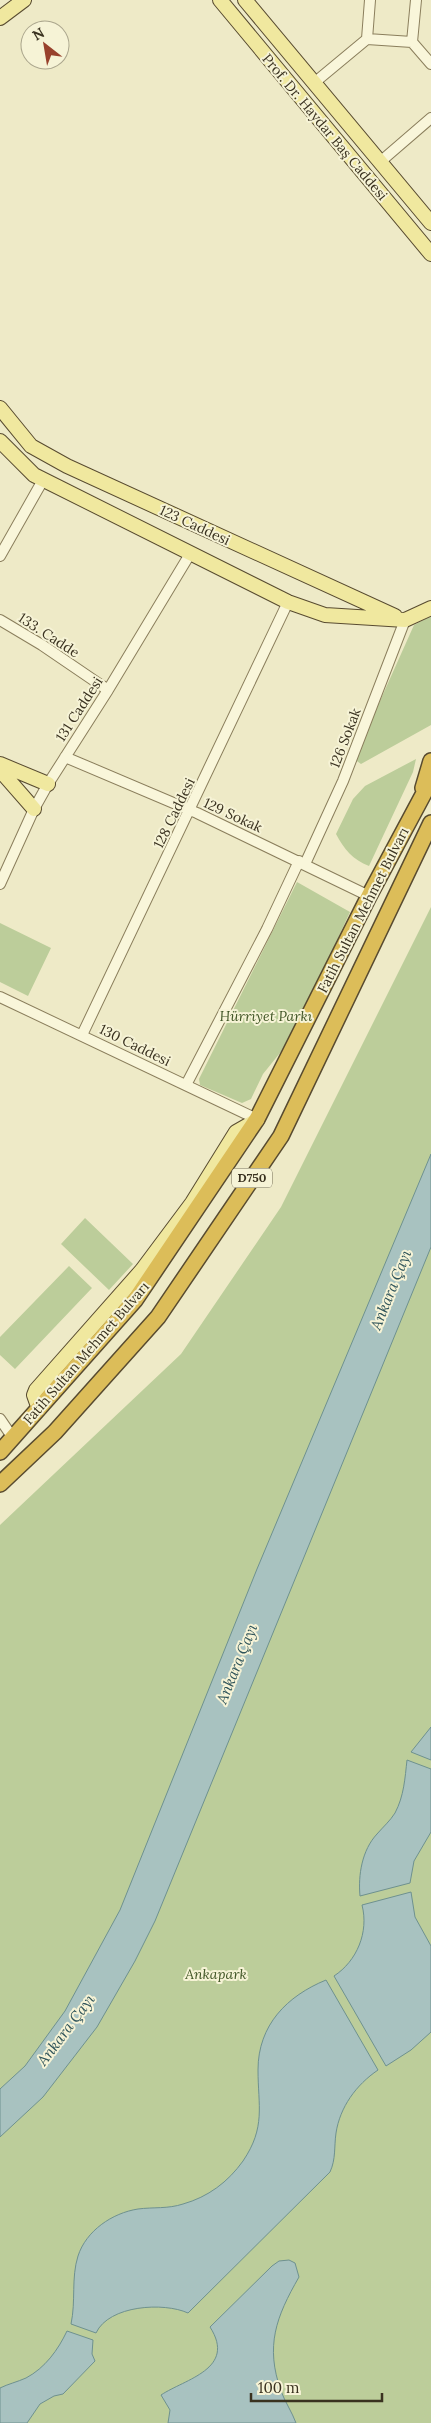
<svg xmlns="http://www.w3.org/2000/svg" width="431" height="2423" font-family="Lora,serif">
  <rect width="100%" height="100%" fill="#eeeac7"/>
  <path fill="#bccd9a" d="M431 616V725L361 764 354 759 414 625Z
    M416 759 413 772 369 866C353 860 344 849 336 834L353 799 365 786Z
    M297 882 350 912 292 1038 263 1074 251 1099 242 1103 200 1085 199 1079Z
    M431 907V2423H0V1525L181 1354 281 1207Z
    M0 923 51 948 28 996 0 982Z
    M85 1218 133 1264 109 1290 61 1244Z
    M69 1266 92 1288 15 1369 0 1355V1337Z"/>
  <path fill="#a8c2c0" stroke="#6e918f" d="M431 1154V1247L155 1921 135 1961 97 2027 43 2097 0 2137V2089L25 2066 65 2011 120 1910 257 1569Z
    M431 1727V1760L411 1752Z
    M407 1760 431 1769V1832L414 1861 410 1883 360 1896C358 1875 362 1850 377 1834 383 1827 390 1821 395 1813 404 1796 405 1778 407 1760Z
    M411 1892 415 1917 431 1946V2032L411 2050 386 2066 334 1976C357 1961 369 1932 362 1905Z
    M326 1980 378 2070C356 2085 340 2107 336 2133 334 2147 336 2159 330 2172L188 2313C164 2302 109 2305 96 2333L71 2324C76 2301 71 2278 78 2256 86 2231 112 2213 138 2209 153 2207 168 2209 183 2204 208 2197 228 2182 243 2161 266 2127 258 2106 258 2070 258 2025 287 1996 326 1980Z
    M289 2260 295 2263 299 2277C276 2317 265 2346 281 2391 285 2402 292 2412 296 2423H168L170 2410 161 2395C185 2379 237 2369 210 2327L272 2266 279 2261Z
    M67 2331 93 2340 92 2354 95 2361 63 2394 54 2396 40 2404 27 2423H0V2388C8 2384 17 2382 26 2378 45 2368 58 2350 67 2331Z"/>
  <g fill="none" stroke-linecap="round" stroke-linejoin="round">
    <defs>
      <path id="minor" d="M370 0 367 39 412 42 431 64
        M412 42 416 0
        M314 83 367 39
        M380 162 431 118
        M0 556 43 480
        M0 620 42 645 108 690
        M65 757 197 813 369 896
        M305 864 343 781 405 620
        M0 884 34 809 48 784 108 690 190 554
        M0 997 257 1119
        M82 1035 288 602
        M186 1085 267 929 299 861
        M0 1419 13 1438"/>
      <path id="major" d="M220 0 431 254
        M245 0 431 223
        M0 18 24 0
        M0 408 31 446 67 466 395 616
        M0 441 34 475 288 602 325 615 405 620 431 608
        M0 764 48 784
        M0 770 34 809
        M39 1409 34 1395 36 1390 142 1270 192 1203 236 1132 257 1120"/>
      <path id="highway" d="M423 788 431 761
        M0 1452 135 1300 257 1119 369 896 431 780
        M0 1484 55 1432 158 1317 281 1136 431 823"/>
    </defs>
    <use href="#minor" stroke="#8a7e5c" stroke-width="12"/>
    <use href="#major" stroke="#584b30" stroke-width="16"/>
    <use href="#highway" stroke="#584b30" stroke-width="18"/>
    <use href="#minor" stroke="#f9f6da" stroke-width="10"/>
    <use href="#major" stroke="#f0e89f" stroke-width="14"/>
    <use href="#highway" stroke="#dcbd59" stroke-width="15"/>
  </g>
  <g text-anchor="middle" stroke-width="4" stroke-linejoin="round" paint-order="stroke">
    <rect fill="#f6f3d6" stroke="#726c57" stroke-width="1" x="232" y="1168.5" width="40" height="19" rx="4"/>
    <g font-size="12" font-weight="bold" fill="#3a3220">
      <text x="252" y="1182">D750</text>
    </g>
    <g font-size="14" fill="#3a3220" stroke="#f6f3d6">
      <text transform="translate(325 127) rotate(50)" y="5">Prof. Dr. Haydar Baş Caddesi</text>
      <text transform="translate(195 525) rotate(25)" y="5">123 Caddesi</text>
      <text transform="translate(49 635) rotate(33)" y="5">133. Cadde</text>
      <text transform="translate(79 709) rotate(-57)" y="5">131 Caddesi</text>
      <text transform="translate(345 738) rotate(-69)" y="5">126 Sokak</text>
      <text transform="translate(174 813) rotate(-64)" y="5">128 Caddesi</text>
      <text transform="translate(233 815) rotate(25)" y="5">129 Sokak</text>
      <text transform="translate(363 910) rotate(-63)" y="5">Fatih Sultan Mehmet Bulvarı</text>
      <text transform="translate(135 1045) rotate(26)" y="5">130 Caddesi</text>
      <text transform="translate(86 1353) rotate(-49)" y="5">Fatih Sultan Mehmet Bulvarı</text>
    </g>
    <g font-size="14" font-style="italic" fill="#415626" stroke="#f6f3d6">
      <text x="266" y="1021">Hürriyet Parkı</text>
      <text x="216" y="1979">Ankapark</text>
    </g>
    <g font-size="15" font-style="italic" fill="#2f545a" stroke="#f6f3d6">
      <text transform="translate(391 1290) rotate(-68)" y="5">Ankara Çayı</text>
      <text transform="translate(237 1664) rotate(-68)" y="5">Ankara Çayı</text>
      <text transform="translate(66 2030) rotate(-53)" y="5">Ankara Çayı</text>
    </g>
  </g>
  <g transform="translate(45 45) rotate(329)"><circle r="24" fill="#f6f3d6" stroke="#aba68d"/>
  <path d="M0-4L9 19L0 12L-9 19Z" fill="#98412c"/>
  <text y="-8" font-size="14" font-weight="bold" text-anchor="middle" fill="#3a3220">N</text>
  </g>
  <path d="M251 2393v8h131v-8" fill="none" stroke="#3a3220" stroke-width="2.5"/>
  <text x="258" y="2393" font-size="15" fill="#3a3220" stroke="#f6f3d6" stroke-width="4" paint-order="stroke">100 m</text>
</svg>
